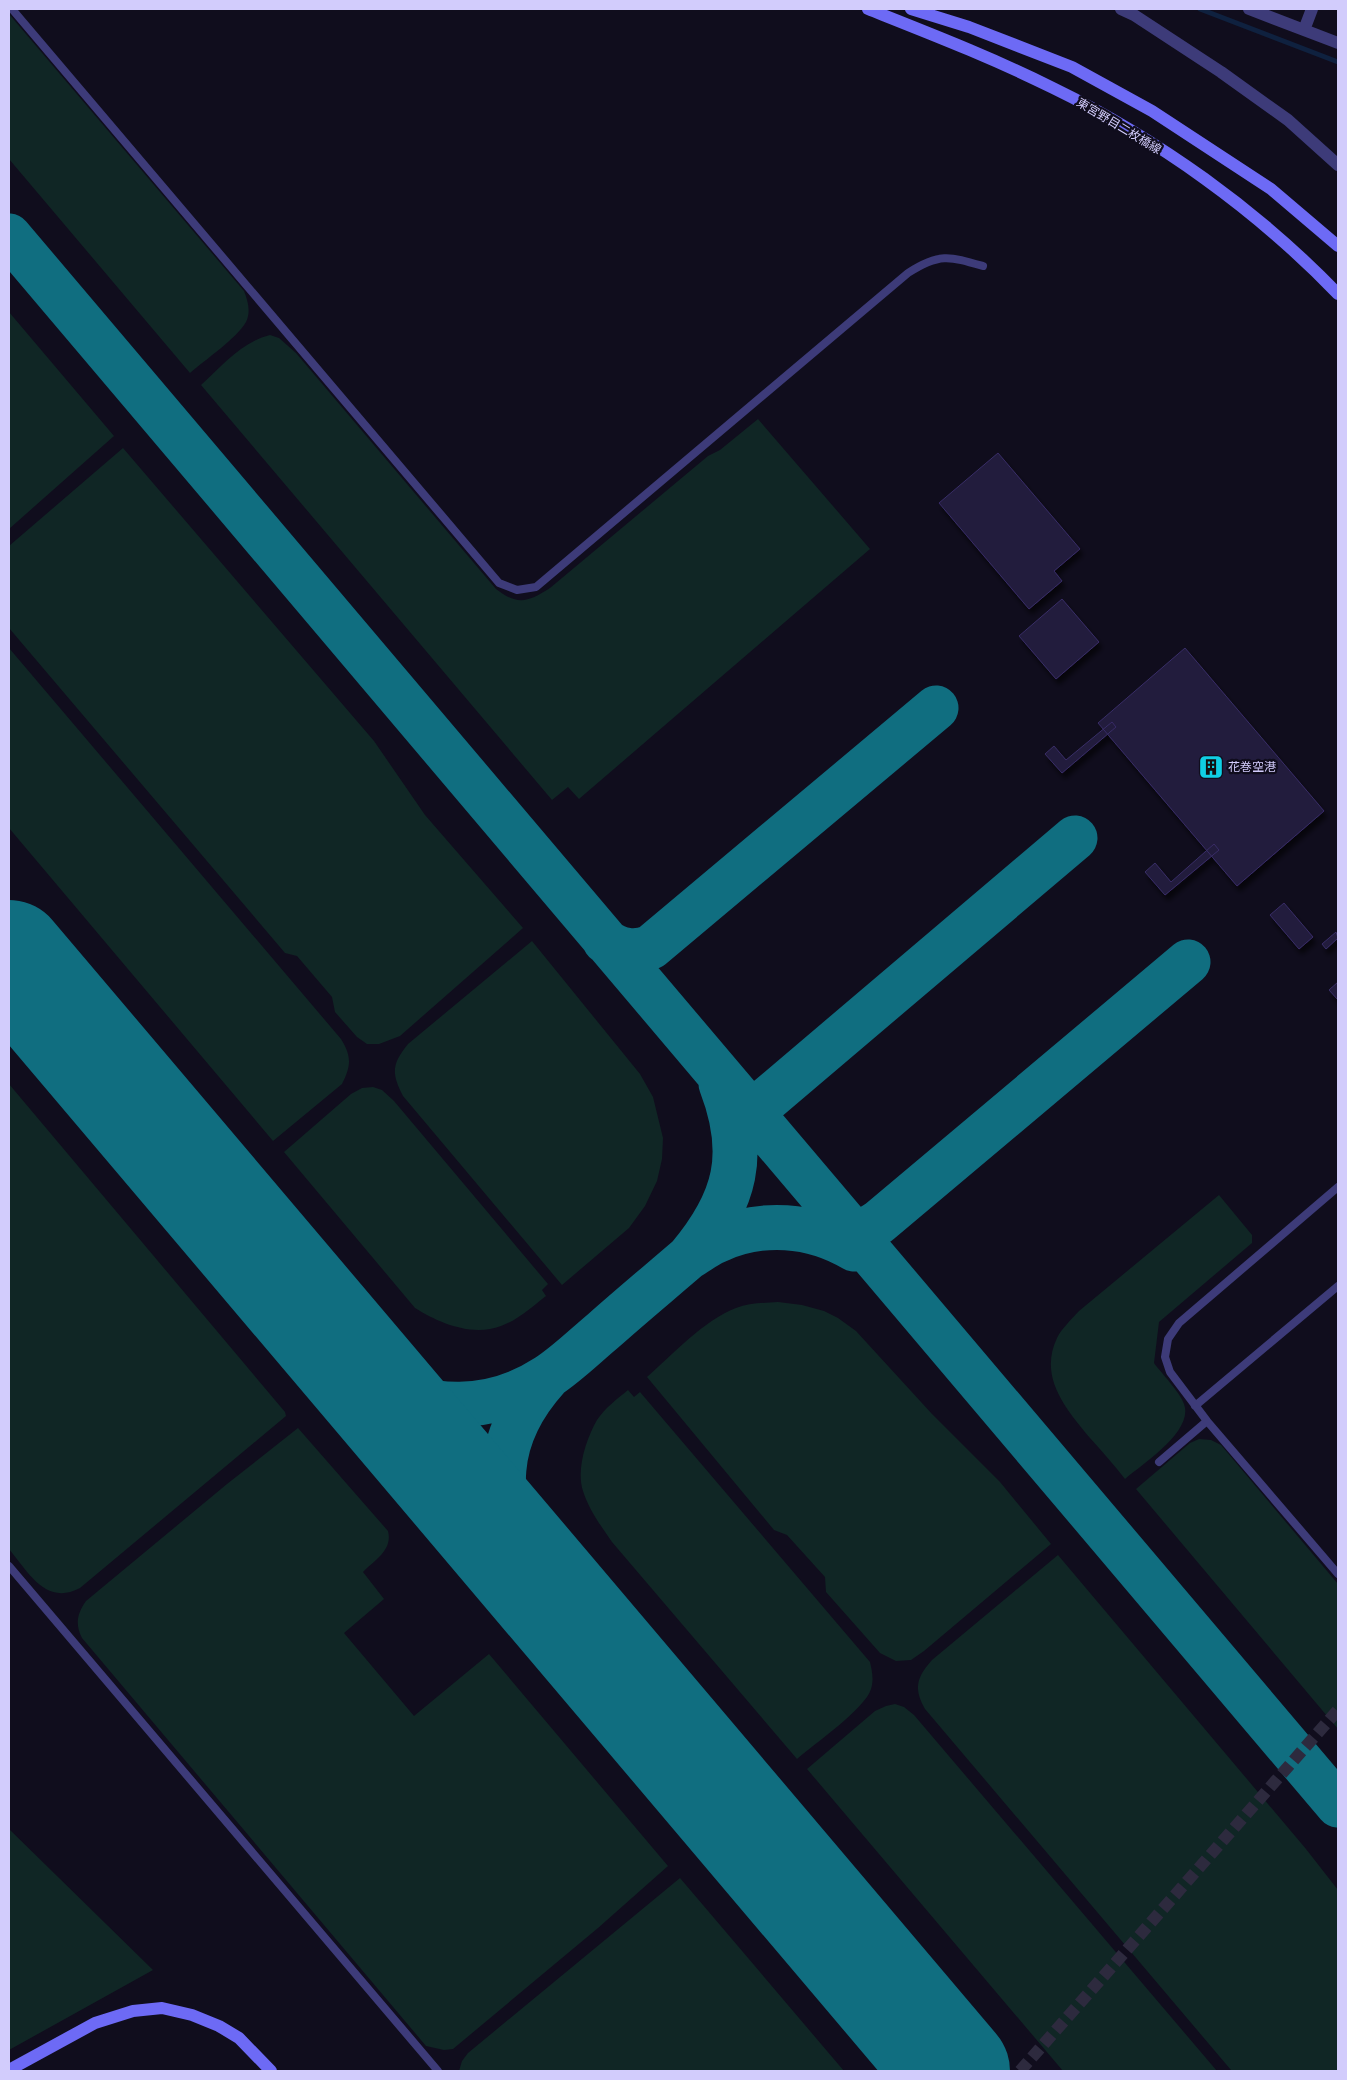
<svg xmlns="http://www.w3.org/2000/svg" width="1347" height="2080" font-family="Barlow,'Noto Sans JP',sans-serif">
  <defs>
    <filter id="shadow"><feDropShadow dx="3" dy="5.5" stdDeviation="2.5" flood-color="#0009"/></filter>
  </defs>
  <rect width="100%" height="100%" fill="#100d1d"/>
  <path fill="#102625" d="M9 14 244 291C248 301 251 312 246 322 237 338 205 360 190 373L9 159Z
    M9 312 114 436 9 529Z
    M270 335 279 338 296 353 496 589C518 606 528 602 550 588L708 456 720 450 758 419 870 549 579 799 568 787 552 800 201 385C222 366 242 342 270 335Z
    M123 448 374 741 425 815 523 928 400 1036 379 1044H367L357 1037 335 1012 332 997 297 956 285 953 9 628V546Z
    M9 648 341 1039C352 1057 351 1066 342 1084L273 1141 9 828Z
    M532 941 640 1074 653 1097 663 1138 662 1159 657 1181 645 1206 629 1228 562 1285 403 1096C391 1073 392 1064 408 1044Z
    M9 1084 285 1412 286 1416 80 1588C46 1606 29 1573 9 1549Z
    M373 1087 382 1090 394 1101 548 1284 542 1290 546 1296C532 1307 518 1320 501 1326 472 1337 439 1323 415 1308L284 1152 351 1094 362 1088Z
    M1219 1195 1252 1235V1243L1159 1322 1154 1363C1162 1374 1180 1392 1184 1404 1194 1431 1144 1463 1125 1479 1114 1465 1102 1451 1090 1438 1067 1410 1038 1378 1057 1338 1062 1328 1071 1320 1079 1311Z
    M778 1302 802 1305 824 1311 838 1318 856 1331 932 1414 1000 1482 1051 1544 924 1651 911 1660 896 1661 880 1653 826 1592 825 1577 787 1535 774 1530 647 1377C672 1355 704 1320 736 1308 749 1303 764 1303 778 1302Z
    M628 1390 634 1397 640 1392 870 1662C872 1671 874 1679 871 1689 865 1709 814 1744 797 1759L612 1542C601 1526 589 1510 583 1491 576 1470 586 1439 597 1420 605 1408 617 1399 628 1390Z
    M298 1428 388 1531C393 1550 375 1560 363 1572L384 1599 344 1633 414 1716 489 1654 668 1866 598 1928 453 2049 444 2050 426 2046 82 1638C75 1624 77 1614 86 1601L227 1484Z
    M1199 1439 1211 1440 1221 1445 1338 1584V1729L1136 1489 1190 1443Z
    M1058 1555 1306 1849 1338 1890V2071L1231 2070 925 1709C913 1688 917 1677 932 1660Z
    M895 1704 904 1707 914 1715 1217 2071H1063L807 1769 875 1711 886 1706Z
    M9 1829 153 1970 9 2050Z
    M680 1878 844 2071H459L462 2061 468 2053Z"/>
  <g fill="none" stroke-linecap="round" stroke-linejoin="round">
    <path stroke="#0f213f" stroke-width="5" d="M1200 9 1338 62"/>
    <path stroke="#106e80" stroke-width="45" d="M9 236 1338 1805
      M605 941C620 951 634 954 651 947L936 708
      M739 1140 746 1119 751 1113 1075 838
      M827 1235C847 1236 862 1234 879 1222L1188 962
      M689 1257C698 1252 706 1245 716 1241 761 1220 812 1224 854 1249
      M347 1356C355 1363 363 1373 372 1379 427 1414 493 1412 547 1377 567 1364 585 1346 603 1331 631 1306 660 1282 689 1257 736 1201 748 1154 721 1084
      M526 1568C493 1498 493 1438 547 1378"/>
    <path stroke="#106e80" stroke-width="114" d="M9 957 953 2071"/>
  </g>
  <path fill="#211a3c" stroke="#392e67" filter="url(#shadow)" d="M998 453 1080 549 1054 571 1062 581 1029 609 939 503Z
    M1062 599 1099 642 1056 679 1019 636Z
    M1185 648 1324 811 1237 886 1098 723Z
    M1112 722 1116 727 1062 773 1045 754 1054 746 1066 760Z
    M1214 844 1219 850 1165 895 1145 872 1155 863 1171 882Z
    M1284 903 1313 937 1299 949 1270 915Z
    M1336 932 1338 938 1326 949 1322 944Z
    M1338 982V1000L1329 990Z"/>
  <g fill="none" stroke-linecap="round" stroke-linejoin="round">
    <path stroke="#2d2a3e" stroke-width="12" stroke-dasharray="12 6" stroke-linecap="butt" d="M1020 2071 1338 1710"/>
    <path stroke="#3d3b79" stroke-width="8" d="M12 9 499 583 517 590 536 587 908 273C939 253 949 256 983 266
      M1338 1187 1179 1323 1168 1339 1165 1357 1170 1372 1207 1421 1338 1574
      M1195 1406 1338 1286
      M1159 1462 1207 1421
      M9 1566 438 2071"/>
    <path stroke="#3d3b79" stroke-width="12" d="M1121 9 1134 15 1221 72 1288 120 1338 165
      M1249 9 1338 43
      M1304 30 1312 9"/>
    <path stroke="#6d6af5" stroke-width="12" d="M868 9C931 34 993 58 1053 88 1158 139 1257 210 1338 294
      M911 9 969 27 1072 67 1152 111 1271 189 1338 246
      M9 2070 95 2023 133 2011 162 2008 192 2015 219 2026 239 2038 271 2071"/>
  </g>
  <defs>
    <symbol id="building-square" viewBox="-11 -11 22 22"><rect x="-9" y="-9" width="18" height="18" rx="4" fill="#10cfe4" stroke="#100d1d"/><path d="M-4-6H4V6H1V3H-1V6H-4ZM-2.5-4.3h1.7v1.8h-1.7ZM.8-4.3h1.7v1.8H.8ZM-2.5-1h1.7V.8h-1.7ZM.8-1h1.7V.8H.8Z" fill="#111"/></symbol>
  </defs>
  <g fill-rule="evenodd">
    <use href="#building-square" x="1197" y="753" width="28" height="28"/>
  </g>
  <g text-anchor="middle" stroke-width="4.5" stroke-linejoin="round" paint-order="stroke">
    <g font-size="12" fill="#d2ccfc" stroke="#100d1d">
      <text transform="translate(1119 126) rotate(31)" y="4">東宮野目二枚橋線</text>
    </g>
    <g font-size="12" fill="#d2ccfc" stroke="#100d1d" text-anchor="start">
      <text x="1228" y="771">花巻空港</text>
    </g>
  </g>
  <rect width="1347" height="2080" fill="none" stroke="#d2ccfc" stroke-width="20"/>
</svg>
